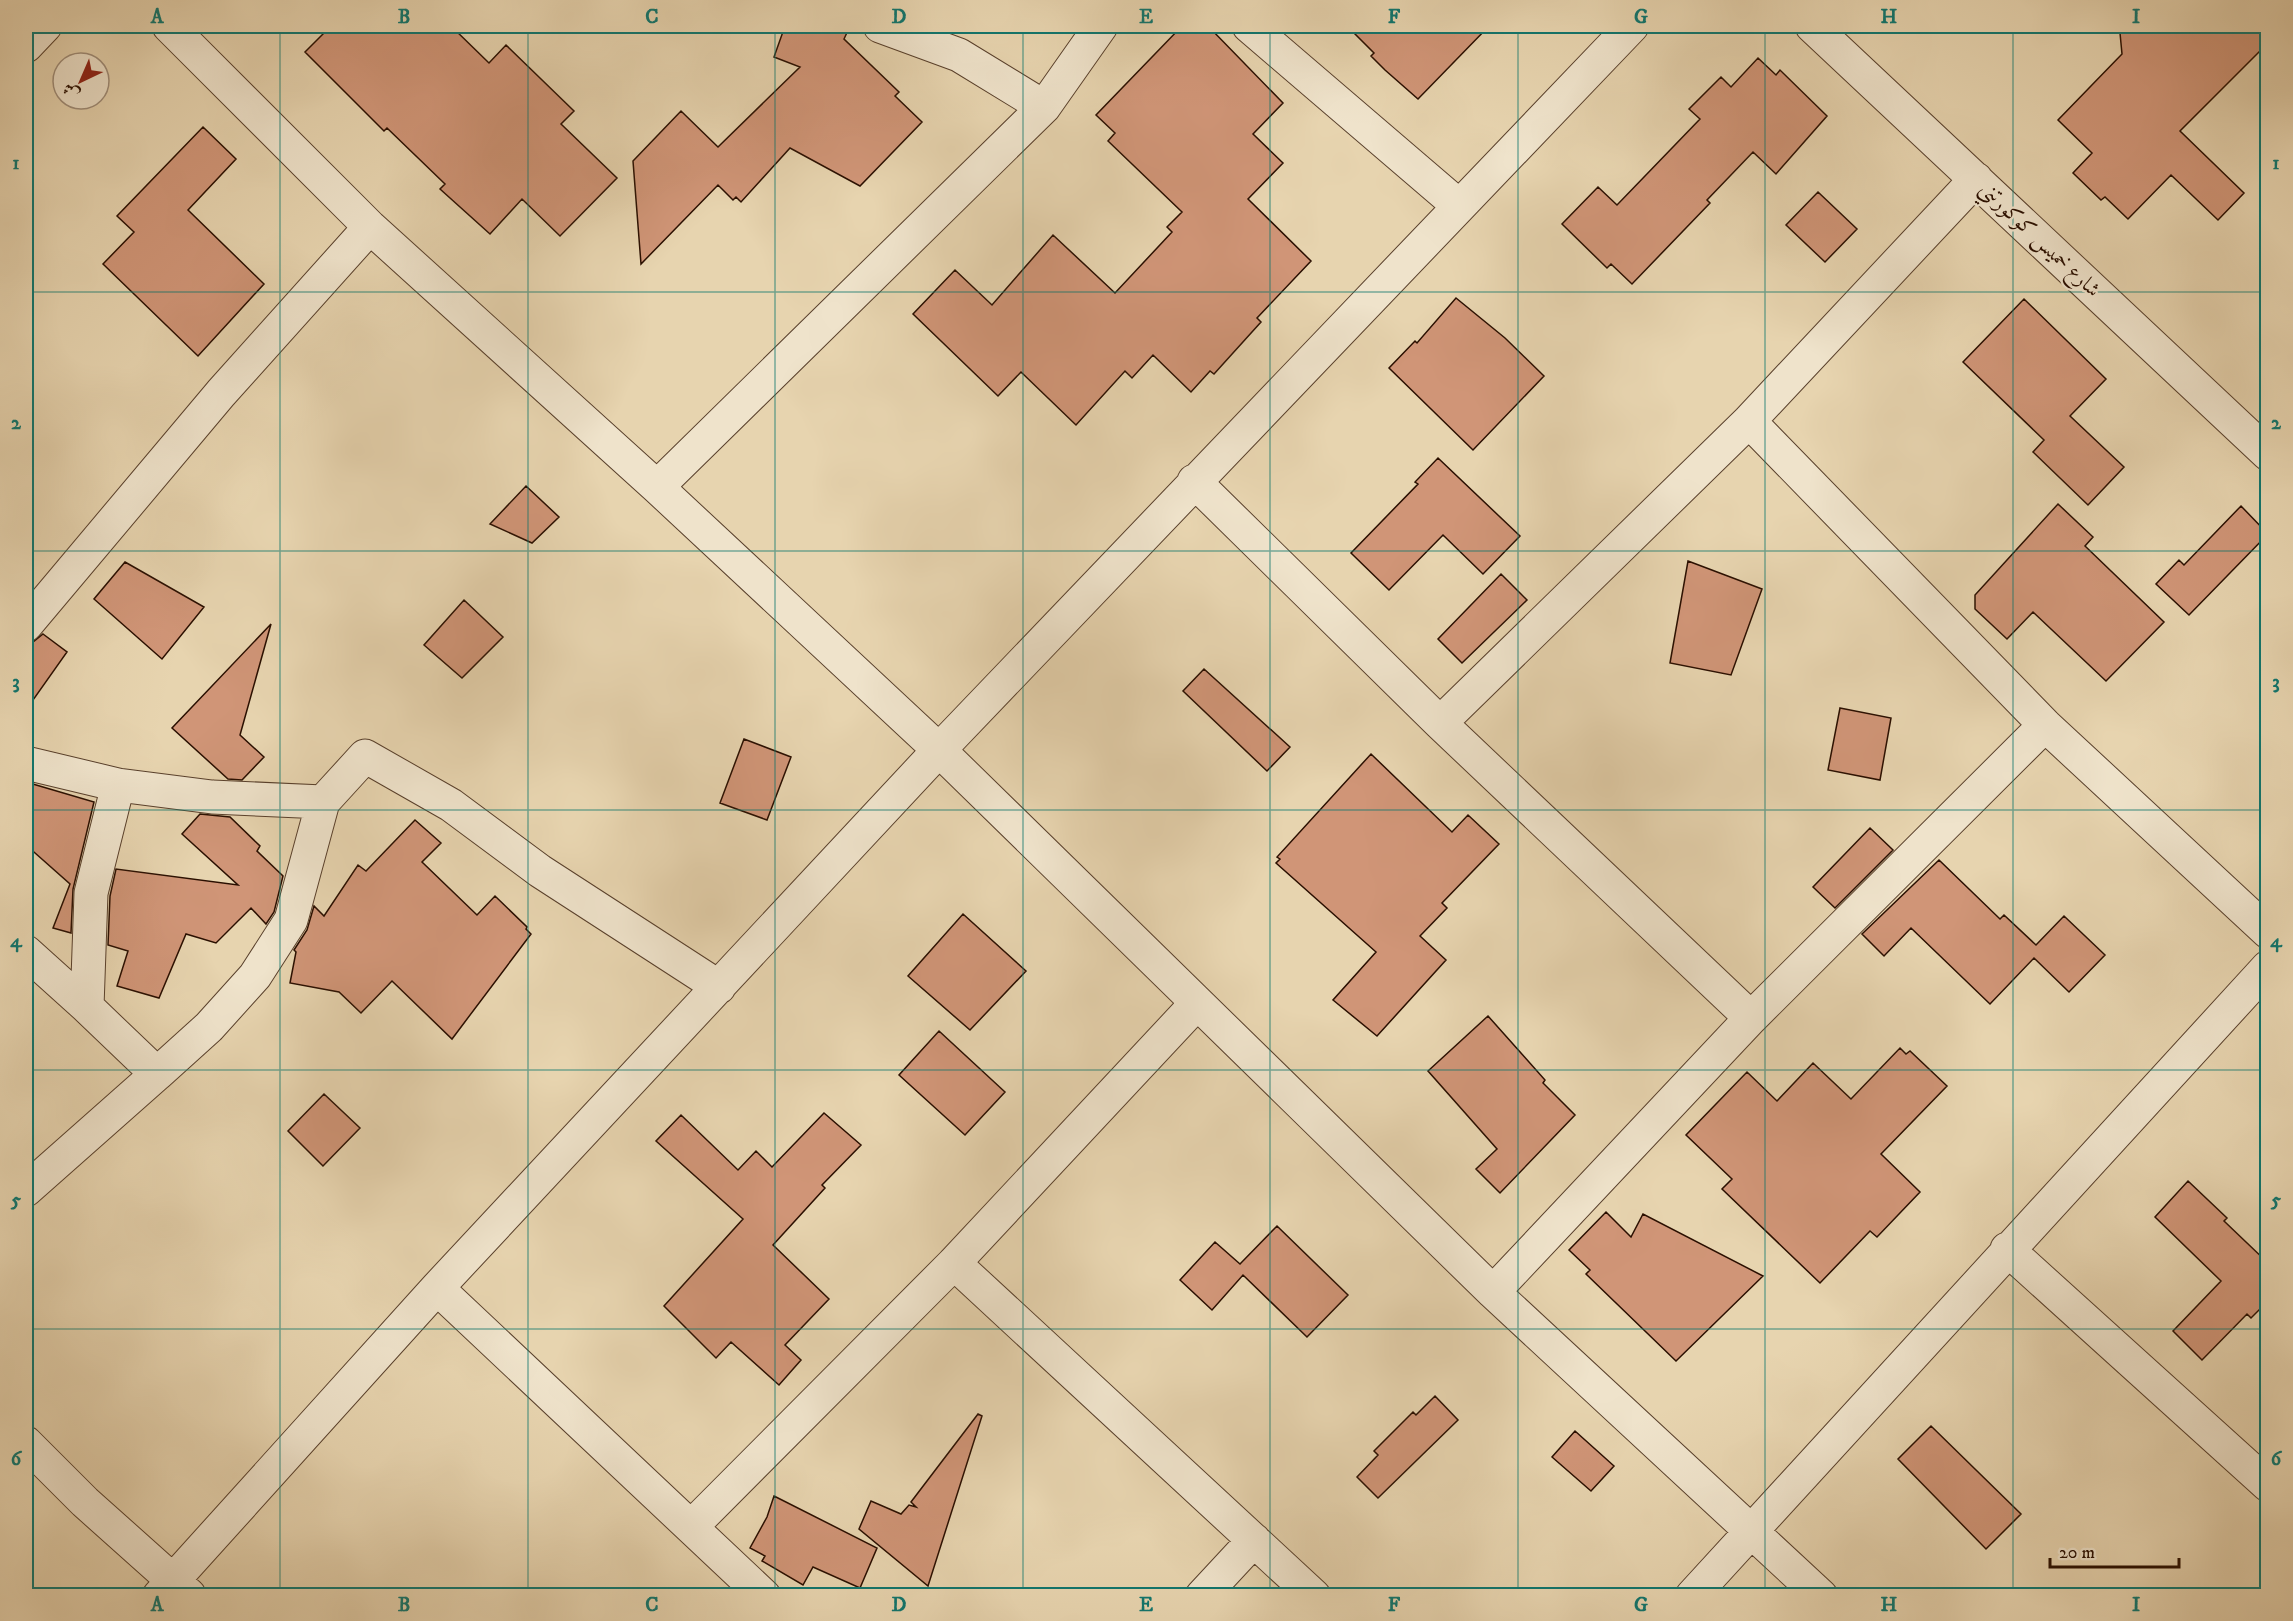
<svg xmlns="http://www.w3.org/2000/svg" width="2293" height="1621" font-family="'IM FELL DW Pica',Amiri,serif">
  <rect width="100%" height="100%" fill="#e7d4af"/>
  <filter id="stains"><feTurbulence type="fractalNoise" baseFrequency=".00333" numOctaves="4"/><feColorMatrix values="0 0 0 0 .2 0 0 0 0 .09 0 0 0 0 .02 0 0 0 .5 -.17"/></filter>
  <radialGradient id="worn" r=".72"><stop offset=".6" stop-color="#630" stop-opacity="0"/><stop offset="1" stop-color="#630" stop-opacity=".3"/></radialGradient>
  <path fill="#d09577" stroke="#2a0f00" stroke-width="1.5" d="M331 26H451L489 63 506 45 574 111 561 124 617 178 560 236 522 199 490 234 440 189 445 184 387 128 384 131 305 52Z
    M785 26H850L844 39 899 92 895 96 922 122 860 186 790 148 741 202 736 197 733 200 718 185 641 264 633 161 681 111 718 147 800 67 774 57Z
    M1182 26H1208L1283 103 1253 134 1283 163 1248 199 1311 261 1257 318 1261 322 1214 374 1210 371 1191 392 1153 355 1132 378 1125 371 1076 425 1021 372 998 396 913 314 955 270 992 305 1053 235 1115 293 1172 232 1167 227 1182 212 1108 141 1115 133 1096 115Z
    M1347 26H1489L1418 99 1385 70 1371 56 1374 53Z
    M2177 26H2268V43L2180 131 2244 193 2218 220 2171 175 2128 219 2105 197 2101 200 2073 173 2092 153 2058 120 2122 54 2120 33 2180 29Z
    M1758 58 1776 75 1780 70 1827 116 1776 174 1753 152 1707 200 1710 203 1632 284 1611 264 1607 268 1562 224 1598 187 1617 205 1700 119 1689 109 1721 77 1731 87Z
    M203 127 236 159 188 210 264 284 198 356 103 264 134 232 117 216Z
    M1818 192 1857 229 1825 262 1786 225Z
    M1456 298 1505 338 1544 376 1473 450 1389 368 1415 341 1417 343Z
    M2024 299 2106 379 2070 416 2124 467 2088 505 2033 452 2044 440 1963 362Z
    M1438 458 1520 536 1483 574 1443 535 1389 590 1351 553 1418 484 1415 482Z
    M526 486 559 517 532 543 490 524Z
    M2058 504 2093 537 2085 546 2164 622 2106 681 2033 612 2007 639 1975 609V595Z
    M2241 506 2268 534 2189 615 2156 584 2179 560 2184 565Z
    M1688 561 1762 589 1731 675 1670 663Z
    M125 562 204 607 162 659 94 599Z
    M1501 574 1527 600 1462 663 1438 639Z
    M464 600 503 637 462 678 424 645Z
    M271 624 240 735 264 757 242 780 228 779 172 728Z
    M43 634 67 652 26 710V643L33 642Z
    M1204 669 1290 747 1267 771 1183 691Z
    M1840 708 1891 718 1880 780 1828 770Z
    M744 739 791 757 767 820 720 803Z
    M1371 754 1452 832 1468 815 1499 844 1442 903 1447 908 1420 936 1446 960 1377 1036 1333 1000 1376 952 1276 863 1280 859 1277 857Z
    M26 782 94 802 73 889 71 933 53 928 70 884 26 845Z
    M200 814 230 817 260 846 257 851 283 876 274 912 266 924 251 908 216 943 186 934 159 998 117 986 128 951 108 945 110 896 116 869 238 885 182 834Z
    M415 820 441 843 422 862 477 915 495 896 527 927 526 929 531 934 452 1039 392 981 361 1013 339 992 290 983 296 952 294 950 307 930 314 906 324 916 358 865 366 871Z
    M1870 828 1893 850 1835 908 1813 887Z
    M1939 860 2000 919 2004 915 2036 945 2064 916 2105 955 2069 992 2034 958 1990 1004 1911 928 1884 956 1862 934Z
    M963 914 1026 971 970 1030 908 976Z
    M1488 1016 1545 1080 1543 1083 1575 1115 1500 1193 1476 1169 1497 1149 1428 1071Z
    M939 1031 1005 1092 965 1135 899 1075Z
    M1900 1048 1906 1054 1910 1051 1947 1086 1881 1154 1920 1192 1877 1237 1870 1231 1820 1283 1722 1189 1732 1179 1686 1135 1747 1072 1777 1101 1813 1063 1851 1099Z
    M324 1094 360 1128 323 1166 288 1131Z
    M824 1113 861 1145 822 1185 825 1188 773 1245 829 1299 785 1345 801 1360 779 1385 731 1342 716 1358 664 1306 743 1219 656 1141 681 1115 738 1170 756 1151 772 1167Z
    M2188 1181 2227 1218 2224 1221 2268 1263V1301L2251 1318 2247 1314 2202 1360 2173 1331 2221 1281 2155 1217Z
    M1606 1212 1631 1237 1643 1214 1763 1276 1676 1361 1586 1274 1590 1270 1569 1250Z
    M1277 1226 1348 1295 1307 1337 1243 1275 1212 1310 1180 1280 1215 1242 1240 1264Z
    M1435 1396 1458 1420 1378 1498 1357 1477 1378 1455 1374 1451 1413 1412 1416 1415Z
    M978 1414 982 1416 928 1586 859 1529 871 1501 901 1514 909 1505 916 1507 911 1502Z
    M1931 1426 2021 1514 1986 1549 1898 1459Z
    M1575 1431 1614 1466 1591 1491 1552 1457Z
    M774 1496 877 1548 860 1588 813 1567 803 1585 762 1561 765 1556 750 1548 767 1517Z"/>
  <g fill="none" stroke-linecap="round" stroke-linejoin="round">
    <defs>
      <path id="street" d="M169 26 370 227 657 487 939 750 1632 26
        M880 26 959 55 1044 107
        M1249 26 1459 206
        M1812 26 2268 454
        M26 46 45 26
        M1749 421 2045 725 2268 932
        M1194 481 1440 723 1751 1018
        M657 487 1044 107 1101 26
        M26 625 221 393 370 227
        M1440 723 1749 421 1976 179
        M26 763 118 785 212 797 323 802 365 756 451 805 540 871 719 987
        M26 952 87 1007
        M157 1074 209 1027 255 976 291 920 323 802
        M26 1190 157 1074 87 1007 91 893 118 785
        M2007 1249 2268 1485
        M954 1263 1314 1596
        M437 1288 764 1596
        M1493 1292 1751 1018 2045 725
        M26 1443 85 1502 189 1595
        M691 1527 954 1263 1197 1003
        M159 1596 437 1288 939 750 1493 1292 1821 1596
        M1202 1596 1254 1540
        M1692 1596 2268 967"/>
    </defs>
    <use href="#street" stroke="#59402c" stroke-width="35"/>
    <use href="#street" stroke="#efe3cb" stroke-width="33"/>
  </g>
  <path fill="none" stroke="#0f766e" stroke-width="1.5" stroke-opacity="0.55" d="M280 26V1596M528 26V1596M775 26V1596M1023 26V1596M1270 26V1596M1518 26V1596M1765 26V1596M2013 26V1596M26 292H2268M26 551H2268M26 810H2268M26 1070H2268M26 1329H2268"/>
  <g text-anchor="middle" stroke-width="4.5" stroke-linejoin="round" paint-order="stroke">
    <g font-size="21" fill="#2a0f00" stroke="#efe3cb">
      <text transform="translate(2040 239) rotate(43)" y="7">شارع خميس كوكورتني</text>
    </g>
  </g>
  <rect width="2293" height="1621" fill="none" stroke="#e7d4af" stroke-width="66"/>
  <g transform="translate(81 81) rotate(224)"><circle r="28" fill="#efe3cb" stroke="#a08e7a" stroke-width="1.5"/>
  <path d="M0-4.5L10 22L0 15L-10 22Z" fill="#8f2418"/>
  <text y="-9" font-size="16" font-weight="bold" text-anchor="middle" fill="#2a0f00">ش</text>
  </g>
  <path d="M2050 1558v9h129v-9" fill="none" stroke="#2a0f00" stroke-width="3"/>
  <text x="2059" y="1558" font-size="18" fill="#2a0f00" stroke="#efe3cb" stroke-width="4.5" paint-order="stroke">20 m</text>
  <rect x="33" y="33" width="2227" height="1555" fill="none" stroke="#0f766e" stroke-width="2"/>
  <g font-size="20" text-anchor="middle" font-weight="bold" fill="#0f766e">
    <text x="157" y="23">A</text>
    <text x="404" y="23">B</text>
    <text x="652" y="23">C</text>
    <text x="899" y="23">D</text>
    <text x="1146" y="23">E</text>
    <text x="1394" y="23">F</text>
    <text x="1641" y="23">G</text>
    <text x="1889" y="23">H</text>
    <text x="2136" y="23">I</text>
    <text x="16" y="169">1</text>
    <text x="2276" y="169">1</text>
    <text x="16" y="429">2</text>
    <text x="2276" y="429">2</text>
    <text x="16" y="688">3</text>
    <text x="2276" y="688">3</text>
    <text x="16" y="947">4</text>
    <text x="2276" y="947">4</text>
    <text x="16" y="1206">5</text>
    <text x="2276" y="1206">5</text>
    <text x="16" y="1465">6</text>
    <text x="2276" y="1465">6</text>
    <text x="157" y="1611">A</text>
    <text x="404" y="1611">B</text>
    <text x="652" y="1611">C</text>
    <text x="899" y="1611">D</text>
    <text x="1146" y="1611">E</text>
    <text x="1394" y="1611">F</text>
    <text x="1641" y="1611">G</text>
    <text x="1889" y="1611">H</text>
    <text x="2136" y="1611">I</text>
  </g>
  <rect width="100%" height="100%" filter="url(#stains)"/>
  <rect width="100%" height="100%" fill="url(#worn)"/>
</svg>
